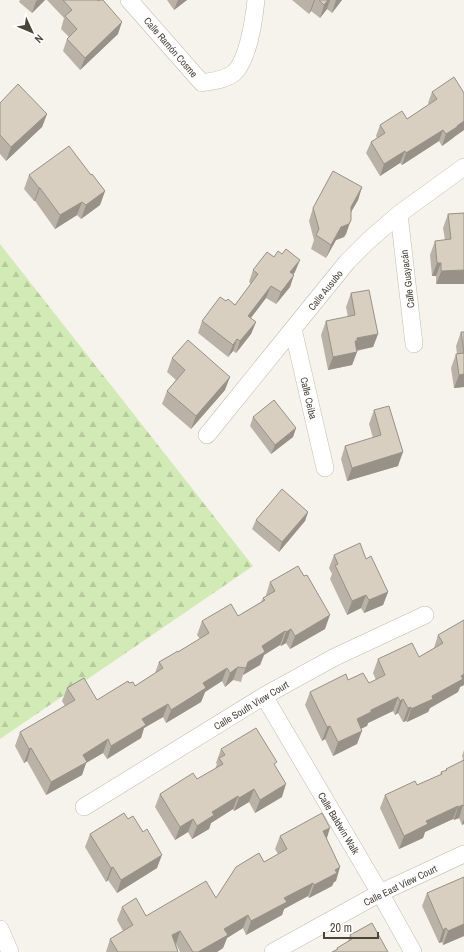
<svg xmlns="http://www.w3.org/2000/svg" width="464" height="952" font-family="'Archivo Narrow',sans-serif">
  <defs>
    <pattern id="forest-firs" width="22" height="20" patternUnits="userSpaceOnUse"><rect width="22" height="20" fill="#d2eab5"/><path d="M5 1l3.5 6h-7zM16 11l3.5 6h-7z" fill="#b6ca9c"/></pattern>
  </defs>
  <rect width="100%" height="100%" fill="#f6f3ec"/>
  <path fill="url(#forest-firs)" d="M0 244 253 566 0 739Z"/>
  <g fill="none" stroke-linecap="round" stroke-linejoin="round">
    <defs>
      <path id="street" d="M129 0 202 83C212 81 225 80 234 73 248 60 254 19 256 0
        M399 214 414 344
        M293 329 325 468
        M207 435 347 262 368 241 399 214 464 167
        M264 696 380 893 413 952
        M84 807 264 696 335 657 425 615
        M0 929 10 952
        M273 952 380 893 464 854"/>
    </defs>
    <use href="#street" stroke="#c2bbae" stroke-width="18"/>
    <use href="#street" stroke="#fff" stroke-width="17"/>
  </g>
  <path fill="#bab2a6" d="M20 0H45L32 13 19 2Z
    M47 0H97L118 34 80 70 63 51 67 39 69 37 61 29 64 18Z
    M167 0H187L174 10Z
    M292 0H342L332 13 327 9 320 18 311 11 309 14Z
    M432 92 464 93V130L454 137 453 138 442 146 439 141 402 165 400 163 380 176 366 153 371 142 377 138 376 136 380 125 407 119 429 105 428 103Z
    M0 103 47 114 42 127 6 161 0 154Z
    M29 175H91L105 191 100 205 81 219 77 215 55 229 35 201H34L24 189Z
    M362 187 358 200 351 212 346 234 344 237 336 240 326 258 311 249 314 240 309 221 313 208Z
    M464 213 436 284V276H432L430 255 435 241 445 240 443 228 448 214Z
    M253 270 295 272 293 274 290 287 276 304 266 298 251 318 256 322 251 334 236 353 233 351 228 357 198 333 202 321 226 301 235 305 251 284 249 282Z
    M351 293 378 334 373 347 357 351V352L352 365 328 370 321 335 326 321 348 317 346 307Z
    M461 332H464V387L454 388 451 368 456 354H457L456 346Z
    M172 358 225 390 191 429 162 404 167 391 176 380 167 372Z
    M374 410 398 466 347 481 341 459 345 446 373 438 369 424Z
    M253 417 296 428 293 437 271 454 250 426Z
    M308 512 305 521 279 552 252 529 256 520Z
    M334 555 366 559 388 592 383 605 364 613 361 608 347 615 330 579 332 574 329 568Z
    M270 582 325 629 290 649 286 643 281 646 280 645 264 655 260 665 243 675 241 682 233 680 225 687 222 681 205 692 201 702 166 723 163 717 144 728 141 738 107 759 103 753 86 763 82 775 46 795 27 761 24 763 15 746 20 732 65 706 62 701 67 688 97 700 129 683 135 686 155 673 159 662 178 652 200 639 197 635 202 621 238 616 261 602 263 598 266 596V595Z
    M464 620V685L460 687 458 692 430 708 428 712 407 722 406 721 403 722 398 713 395 715 393 711 368 723 367 726 361 728 357 744 333 756 325 739 322 741 305 705 310 692 348 680 369 683 376 680 373 673 378 659 419 657 434 648 438 635Z
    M221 749 276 766 282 797 255 813 249 802 234 811 233 809 211 823 209 829 192 839 188 832 175 840 155 807 160 794 197 779 215 769 217 764 216 763Z
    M464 750V824L462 825 459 818 454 820 453 819 425 832 423 838 399 849 380 808 385 795 417 785 440 775 441 772 445 771 446 769 462 761 463 759 462 756Z
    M128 819 143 832 157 868 117 893 108 880 106 882 85 847 90 834Z
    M280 836 327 838 336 881 334 882 332 886 309 898 308 896 284 909 282 915 246 935 243 928 227 938 223 948 217 952H180L176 944 178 952H106L110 939 123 931 117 920 122 907 146 916 216 898 264 862 278 854 275 849Z
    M464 877V936L443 945 442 942 439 943 422 906 427 893Z
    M350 935 388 952 336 950 337 948 348 942Z"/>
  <path fill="#979187" d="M38 0H45L32 13 36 1Z
    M178 0H187L174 10Z
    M314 0H315L311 11 309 14Z
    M328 0H330L327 9 320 18 324 5Z
    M336 0H342L332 13Z
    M122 22 118 34 80 70 85 58Z
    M47 114 42 127 6 161 11 147Z
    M464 121V130L454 137 453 138 442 146 446 134 457 126Z
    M443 130 439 141 402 165 406 153Z
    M405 151 400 163 380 176 384 164Z
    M362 187 358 200 346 221 351 207Z
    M39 188H40L35 201H34Z
    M105 191 100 205 81 219 86 205Z
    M82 202 77 215 55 229 60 215Z
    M351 220 346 234 344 237 336 240 326 258 331 245 341 227Z
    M300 260 295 272 286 284 290 272Z
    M437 263H441L436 276H432Z
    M464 270V284H436L441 271Z
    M294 275 290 287 276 304 281 292Z
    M271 286 266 298 243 328 248 316Z
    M256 322 251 334 236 353 240 341Z
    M378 334 373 347 353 351 357 352 352 365 328 370 333 357 357 338Z
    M237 339 233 351 228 357 233 345Z
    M464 374V387L454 388 459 375Z
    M230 377 225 390 191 429 196 416Z
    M296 428 293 437 271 454 275 445Z
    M403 452 398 466 347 481 352 468Z
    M308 512 305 521 279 552 282 542Z
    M388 592 383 605 364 613 369 600Z
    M366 595 361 608 347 615 352 601Z
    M330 615 325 629 290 649 295 636Z
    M291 629 286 643 281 646 286 632Z
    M285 631 280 645 264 655 260 665 243 675 248 662 262 646Z
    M238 667 233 680 225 687 230 673Z
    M227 668 222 681 205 692 201 702 166 723 171 710 203 683Z
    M464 674V685L460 687 458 692 430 708 428 712 407 722 411 709 432 696Z
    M398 697 393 711 368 723 367 726 352 733 357 719 371 710Z
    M403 699 398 713 395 715 400 701Z
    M168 704 163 717 144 728 141 738 107 759 111 746 142 719Z
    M411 707 406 721 403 722 408 708Z
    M330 726 325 739 322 741 327 727Z
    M362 731 357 744 333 756 338 742Z
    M108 739 103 753 86 763 82 775 46 795 51 782 83 755Z
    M31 748 27 761 24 763 29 749Z
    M286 784 282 797 255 813 260 800Z
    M254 789 249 802 234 811 239 798Z
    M238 796 233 809 211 823 209 829 192 839 197 826 212 812Z
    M463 805 459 818 454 820 458 807Z
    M458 806 453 819 425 832 423 838 399 849 404 836 426 821Z
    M193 819 188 832 175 840 180 827Z
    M464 819V824L462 825Z
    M330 828 326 841 323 831Z
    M162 855 157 868 117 893 121 880Z
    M113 867 108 880 106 882 111 868Z
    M340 867 336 881 334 882 332 886 309 898 314 885 335 870Z
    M313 883 308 896 284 909 282 915 246 935 251 921 284 898Z
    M248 915 243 928 227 938 223 948 217 952H198L224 929Z
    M464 924V936L443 945 448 931Z
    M446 928 442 942 439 943 443 930Z
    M180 931 176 944 172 935Z"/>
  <path fill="#d8cfc1" stroke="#979187" d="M63 0H97L99 1 100 0H103L122 22 85 58 67 39 77 29 65 16 72 10Z
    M319 0H328L324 5Z
    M454 77 464 93V121L457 126V127L446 134 443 130 406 153 405 151 384 164 371 142 385 133 380 125 402 111 407 119 437 99 432 92Z
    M18 84 47 114 11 147 0 135V103Z
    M69 146 91 175 92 174 105 191 86 205 82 202 60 215 40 188H39L29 175Z
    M333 171 362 187 351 207V220L349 224 341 227 331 245 316 235 319 229 313 208Z
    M464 213V270L441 271V263H437L435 241 451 239 448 214Z
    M286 249 300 260 290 272 294 275 281 292 271 286 248 316 256 322 240 341 237 339 233 345 202 321 220 297 226 301 228 299 235 305 258 274 253 270 267 252 274 257 278 251 282 254Z
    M369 290 378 334 357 338V341H355L357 352 333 357 326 321 355 315 351 293Z
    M461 332H464V374L459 375 456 354 464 353Z
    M188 340 230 377 196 416 167 391 185 370 172 358Z
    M274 400 296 428 275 445 253 417Z
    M389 406 403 452 352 468 345 446 381 435 374 410Z
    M282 489 308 512 282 542 256 520Z
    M360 543 366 559 371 556 388 592 369 600 366 595 352 601 335 565 338 564 334 555Z
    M298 566 304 576 307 575 330 615 295 636 291 629 286 632 285 631 262 646 265 652 248 662 246 668 238 667 230 673 227 668 203 683 206 688 171 710 168 704 142 719 146 725 111 746 108 739 83 755 87 762 51 782 31 748 29 749 20 732 75 700 67 688 84 678 97 700 128 681 129 683 133 682 135 686 163 668 159 662 178 651V652L209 633 202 621 231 604 238 616 265 600 263 598 275 591 270 582Z
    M464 620V674L461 676 463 679 432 696 433 699 411 709V707L408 708 403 699 400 701 398 697 371 710V712L357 719 362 731 338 742 330 726 327 727 310 692 346 674 348 680 363 673 369 683 385 675 378 659 412 643 419 657 443 643 438 635Z
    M256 728 277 762 274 764 286 784 260 800 254 789 239 798 238 796 212 812 214 815 197 826 193 819 180 827 160 794 193 773 197 779 223 764 219 758 225 755 221 749Z
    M464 760V806L463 805 458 807V806L426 821 428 824 404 836 385 795 415 781 417 785 442 774 441 772 447 770 446 769Z
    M124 813 128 819 133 816 143 832 147 829 162 855 121 880 113 867 111 868 90 834Z
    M322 813 330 828 323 831 340 867 335 870 337 873 314 885 313 883 284 898 287 902 251 921 248 915 224 929 228 935 198 952H193L180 931 172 935 178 952H118L110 939 133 925 122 907 136 898 146 916 206 881 216 898 236 867 259 853 264 862 287 849 280 836Z
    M464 877V924L448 931 446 928 443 930 427 893Z
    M372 923 388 952H332L338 949 337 948 352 939 350 935Z"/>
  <g text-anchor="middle" stroke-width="3" stroke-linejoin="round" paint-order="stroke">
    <g font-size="10" fill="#4b4439" stroke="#fff">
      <text transform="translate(171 47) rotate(49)" y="4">Calle Ramón Cosme</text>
      <text transform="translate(407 279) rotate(-97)" y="4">Calle Guayacán</text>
      <text transform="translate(325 290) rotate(-51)" y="4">Calle Ausubo</text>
      <text transform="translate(309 398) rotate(77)" y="4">Calle Ceiba</text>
      <text transform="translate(251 705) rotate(-31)" y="4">Calle South View Court</text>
      <text transform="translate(339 823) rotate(59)" y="4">Calle Baldwin Walk</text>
      <text transform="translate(400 885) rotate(-26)" y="4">Calle East View Court</text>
    </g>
  </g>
  <g transform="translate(32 32) rotate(134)" stroke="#ffffff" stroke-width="3" paint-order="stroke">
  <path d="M0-3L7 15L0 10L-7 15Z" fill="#4b4439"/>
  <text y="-6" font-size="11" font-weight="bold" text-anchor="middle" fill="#4b4439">N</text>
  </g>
  <path d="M324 932v6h54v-6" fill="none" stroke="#4b4439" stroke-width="2"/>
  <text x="330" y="932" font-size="12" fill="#4b4439" stroke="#ffffff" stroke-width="3" paint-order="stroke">20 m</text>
</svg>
